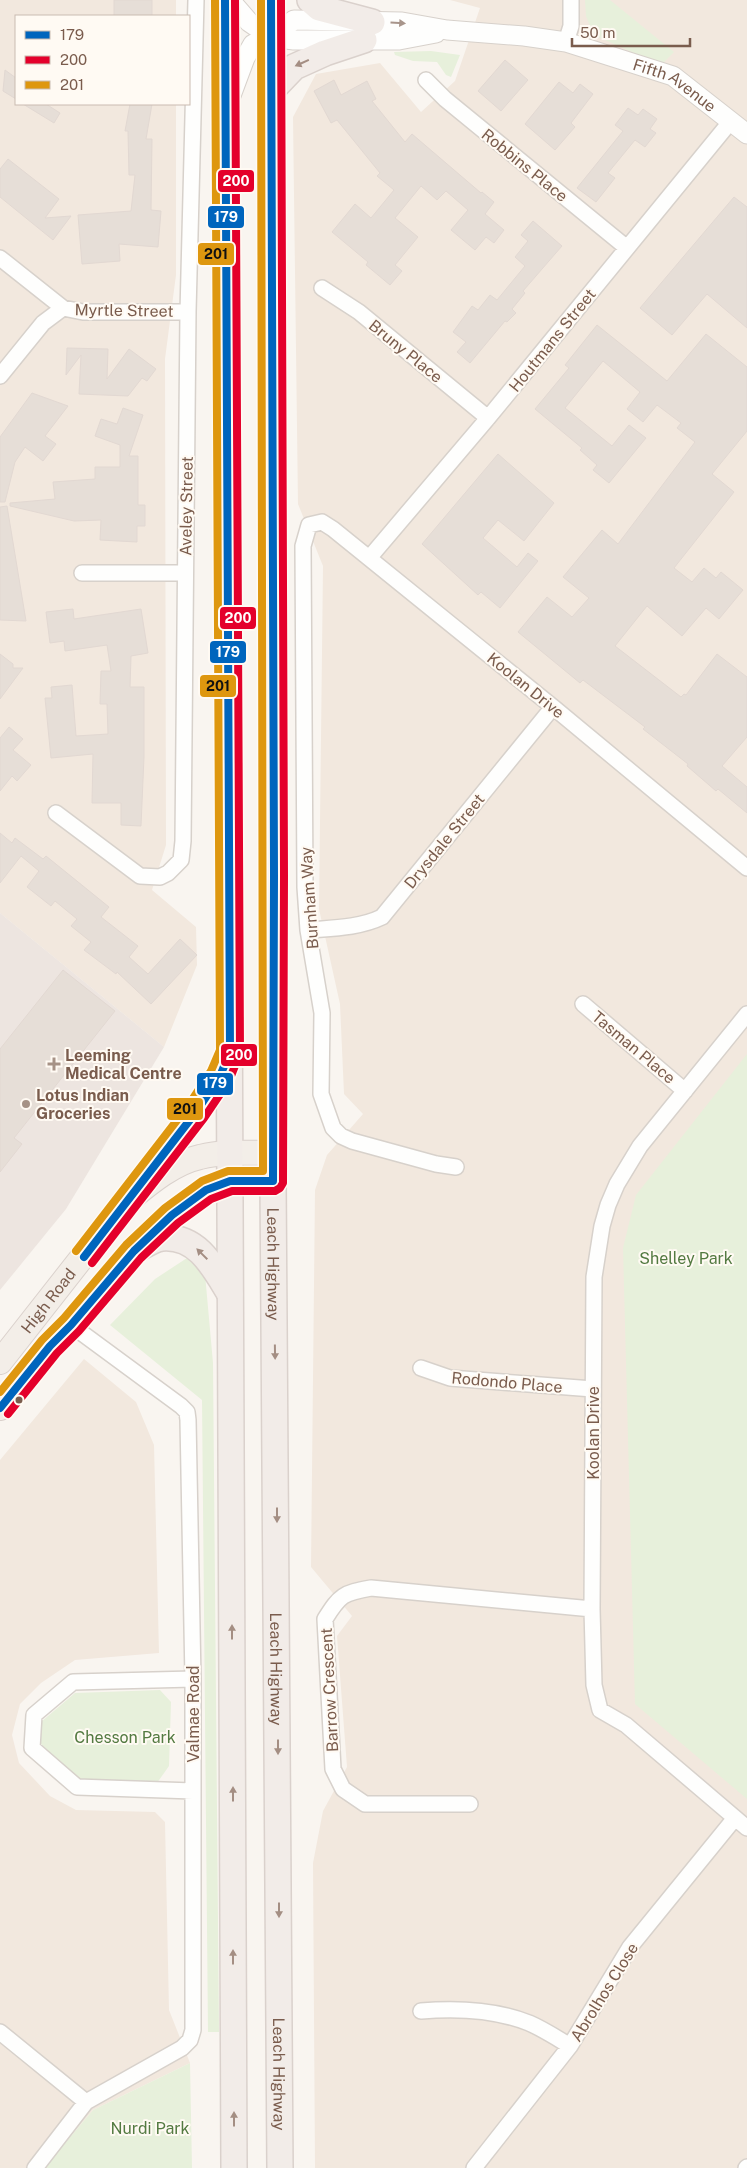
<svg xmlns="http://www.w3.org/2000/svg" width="747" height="2168" font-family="'Public Sans',sans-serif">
  <rect width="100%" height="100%" fill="#f9f5f0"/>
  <path fill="#f2e8de" d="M0 0H176V16H16V104H176V275L165 359 166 845 152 890 196 927 197 965 164 1047 0 913Z
    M450 0H747V2168H315L313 1863 323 1811 347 1767 337 1636 352 1616 311 1567 315 1190 327 1155 363 1114 344 1094 340 1004 319 909 323 566 298 504 293 117 316 74 380 63 421 112 455 81 480 8Z
    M84 1359 136 1402 154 1445 159 1653 75 1660 41 1683 20 1704 12 1735 19 1763 50 1796 76 1810 155 1812 165 1822 169 2010 190 2063 93 2110 44 2168H0V1460Z"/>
  <path fill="#ede5e0" d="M0 913 164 1047 66 1209 0 1290Z"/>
  <path fill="#e7f0db" d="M585 0H610L674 52 661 65 596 36 590 26 586 16Z
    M431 51 460 55 451 77 446 75 437 62 413 61 395 55 394 52Z
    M747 1054V1799L635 1704 623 1248 636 1195Z
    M187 1258 205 1274 213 1363 219 2032H208L202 1400 110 1325 155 1279Z
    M160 1690 171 1702 169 1766 157 1783 78 1780 39 1742 41 1722 75 1693Z
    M190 2063 192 2168H44L93 2110Z"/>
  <path fill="#e6ded7" stroke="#e2d8d2" d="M114 0H152V16H114Z
    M505 60 528 80 501 111 478 91Z
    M5 70 16 78V99L3 91Z
    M334 80 341 95 367 81 376 99 372 101 405 142 412 134 481 193 482 192 494 202 485 214 504 230 494 243 486 237 475 250 451 230 468 210 446 191 437 200 421 186 395 218 418 237 395 265 402 271 390 285 366 265 368 262 332 232 355 204 371 218 394 190 377 176 380 173 337 120 331 123 314 91Z
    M559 82 573 93 580 84 593 94 571 123 575 127 555 150 525 124Z
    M23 104H46L60 113 54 123Z
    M130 104H152L146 139H152L151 210 161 211 158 247 119 244 120 261 82 264 78 215 131 211 135 175H129L128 131H125Z
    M628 108 638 115 643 109 657 119 650 129 656 133 645 147 635 140 608 173 615 178 596 202 577 188 623 131 615 125Z
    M8 159 59 199 45 218 71 216 53 240 0 197V169Z
    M734 197 747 207V328L707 294 672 335 640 308Z
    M533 221 562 246 523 291 525 293 512 309 516 313 507 322 505 321 470 363 457 352 466 342 453 332 472 306 478 310 490 295 497 300 525 266 515 257 528 241 521 235Z
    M597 325 667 381 706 334 747 367V431L712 474 734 492 674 568 692 582 704 568 716 578 721 572 743 590 719 619 706 608 682 636 647 606 615 646 681 697 684 694 686 695 717 654 747 677V737L722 766 747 787V813L718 789 716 791 687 766 688 764 643 729 645 727 583 680 580 683 518 632 547 597 572 617 589 598 563 577 602 530 618 544 695 442 677 428 681 423 657 405 643 422 627 409 640 392 603 361 565 408 612 446 629 425 646 438 609 483 593 470 597 465 580 450 582 448 535 409 569 368 565 365Z
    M67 348 108 349 107 379 129 349 156 369 147 381 142 378 128 396 79 394 81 355 66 375Z
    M32 393 68 406 45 436 56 444 43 461 25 447 15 462 5 502H0V437Z
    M123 408 143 415 129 456H138V505H145V526H137V542L100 540 101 520 74 521 10 506V503L55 499 53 482 95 479V467H120V445L95 436 101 419 117 424Z
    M498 454 554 503 524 541 498 520 483 538 517 567 528 553 538 561 500 608 481 592 478 595 422 544Z
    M7 506 26 621 0 620V507Z
    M73 609 74 619 141 609 148 653 131 656 130 687H144V757L141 826 121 825V803H92L93 754 51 758 45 698H52L51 687 72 685 76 736 108 734 107 704H100L101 671H111L107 645 65 651 64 641 50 643 46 612Z
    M0 654 13 664V668H23L0 699Z
    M9 727 23 739 13 750 31 765 17 781 12 776 0 791V738Z
    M0 833 12 843 15 838 43 859 46 856 109 907 101 917 138 946 129 957 148 974 180 939 197 955 151 1004 117 972 116 974 84 950 91 942 71 926 77 919 55 901 51 906 27 887 39 871 21 856 0 883Z
    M63 970 115 1011 14 1138 22 1144 0 1172V1049Z"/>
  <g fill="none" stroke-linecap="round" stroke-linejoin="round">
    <defs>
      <path id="minor" d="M566 42 571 26V0
        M426 80 445 99 627 248
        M0 258 63 308
        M322 288 359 312 488 418
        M0 376 43 323 63 308 83 312H188
        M370 557 488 418 731 121
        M82 573H185
        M56 813 140 876 160 877 168 873 181 860 183 841 188 312 196 0
        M308 930C333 928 359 928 382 917L553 707
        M583 1004 685 1091
        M747 1014 640 1146 617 1184 608 1205 602 1226 594 1277 592 1609 594 1685 600 1710 626 1725 747 1828
        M456 1167 436 1164 352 1141 341 1136 333 1128 321 1094 322 1013 308 930 305 887 303 546 309 525 322 522 333 529 553 707 747 868
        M421 1368 450 1378 593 1389
        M193 1679 73 1682 34 1715 32 1748 77 1787 193 1791
        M470 1804H365L343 1789 333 1769 325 1619C340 1595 343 1593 371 1588L592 1609
        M421 2011C456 2008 496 2010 529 2023 543 2029 557 2038 570 2046
        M0 2032 86 2102
        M35 2168 86 2102 182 2048 190 2040 193 2030V1679L188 1420 187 1412 181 1406 71 1325
        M474 2168 570 2046 630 1947 735 1818
        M746 2168 747 2167"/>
      <g id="tertiary">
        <path d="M230 0 249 22 271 37 294 40H399L436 33"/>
        <path id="s1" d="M229 101 245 58 253 44 271 37 294 20 402 22 447 30 524 36 566 42 673 76 747 134"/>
      </g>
      <g id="primary">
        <path id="s2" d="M0 1362 124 1204C146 1186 172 1163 200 1157 224 1151 249 1153 274 1153"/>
        <path d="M0 1408 50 1346 71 1325 134 1251 172 1215 206 1190 230 1181H273"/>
      </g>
      <g id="trunk">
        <path d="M225 0 234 2168"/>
        <path id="s3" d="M271 0 274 875 273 1181 280 2168"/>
        <path d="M310 0 319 8 372 22"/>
        <path d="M272 90 294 67 325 53 364 40"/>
        <path d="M124 1204 196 1112 220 1076 228 1057"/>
        <path d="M134 1251C142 1247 153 1239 162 1238 198 1235 214 1268 230 1294"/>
      </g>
    </defs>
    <use href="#minor" stroke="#d7d1cb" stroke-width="18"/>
    <use href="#tertiary" stroke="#d7d1cb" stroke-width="21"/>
    <use href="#primary" stroke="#dad1cc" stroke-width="26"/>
    <use href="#trunk" stroke="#dad1cc" stroke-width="28"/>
    <use href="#minor" stroke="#fefefd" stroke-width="15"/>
    <use href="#tertiary" stroke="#fefefd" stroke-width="19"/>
    <use href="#primary" stroke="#f3eee8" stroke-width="24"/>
    <use href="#trunk" stroke="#f2ece8" stroke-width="25"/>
    <defs>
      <path id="bus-1" d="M84 1257 196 1112 220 1076 230 1052 225 0
        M0 1408 50 1346 71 1325 134 1251 172 1215 206 1190 230 1181H273L274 875 271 0"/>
      <path id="bus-2" d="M92 1263 204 1118 229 1081 240 1053 235 0
        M8 1414 57 1353 79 1331 141 1258 178 1223 211 1199 232 1191H275L280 1188 283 1183 284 875 281 0"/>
      <path id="bus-3" d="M76 1251 188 1106 211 1071 220 1050 215 0
        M0 1392 42 1340 64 1318 126 1245 165 1208 202 1181 228 1171H263L261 0"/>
    </defs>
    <use href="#bus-1" stroke="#fffaf3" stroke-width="11"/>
    <use href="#bus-2" stroke="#fffaf3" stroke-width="11"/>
    <use href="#bus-3" stroke="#fffaf3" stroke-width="11"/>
    <use href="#bus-1" stroke="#0065bd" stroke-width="8"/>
    <use href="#bus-2" stroke="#e4002b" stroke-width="8"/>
    <use href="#bus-3" stroke="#de970f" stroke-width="8"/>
  </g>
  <defs><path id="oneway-solid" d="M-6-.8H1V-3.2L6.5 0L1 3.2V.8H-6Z" transform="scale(1.25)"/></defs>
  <use fill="#a8958b" href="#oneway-solid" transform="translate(398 23) rotate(4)"/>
  <g fill="#a48e83">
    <use href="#oneway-solid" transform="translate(302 63) rotate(156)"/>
    <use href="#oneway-solid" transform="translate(202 1254) rotate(-135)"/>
    <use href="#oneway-solid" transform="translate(275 1352) rotate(89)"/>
    <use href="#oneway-solid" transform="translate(277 1515) rotate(90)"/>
    <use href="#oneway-solid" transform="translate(232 1632) rotate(-90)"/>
    <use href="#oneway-solid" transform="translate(278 1747) rotate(90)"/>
    <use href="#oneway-solid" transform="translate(233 1794) rotate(-90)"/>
    <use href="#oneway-solid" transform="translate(279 1910) rotate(90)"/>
    <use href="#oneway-solid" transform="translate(233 1957) rotate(-90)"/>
    <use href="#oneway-solid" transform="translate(234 2119) rotate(-90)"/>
  </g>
  <g fill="#a69286" stroke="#fffaf3" stroke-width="2">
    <path d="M51.5 1056.5h5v5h5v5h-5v5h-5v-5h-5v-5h5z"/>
    <circle cx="26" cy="1104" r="5"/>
  </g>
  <circle fill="#7a5c4d" stroke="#fffaf3" stroke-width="2" cx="19" cy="1400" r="4.5"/>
  <g text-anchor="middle" stroke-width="4" stroke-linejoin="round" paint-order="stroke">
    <g font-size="16" fill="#7a5c4d" stroke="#fffaf3">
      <text dy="6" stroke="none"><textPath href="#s1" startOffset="501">Fifth Avenue</textPath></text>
      <text transform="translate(525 165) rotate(39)" y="6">Robbins Place</text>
      <text transform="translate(124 310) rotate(1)" y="6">Myrtle Street</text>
      <text transform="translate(552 340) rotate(-51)" y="6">Houtmans Street</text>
      <text transform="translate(406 351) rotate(39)" y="6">Bruny Place</text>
      <text transform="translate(186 506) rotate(-89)" y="6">Aveley Street</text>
      <text transform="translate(526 685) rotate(39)" y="6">Koolan Drive</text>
      <text transform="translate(444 841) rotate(-51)" y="6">Drysdale Street</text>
      <text transform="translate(309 898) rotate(-94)" y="6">Burnham Way</text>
      <text transform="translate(634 1047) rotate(40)" y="6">Tasman Place</text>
      <text dy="6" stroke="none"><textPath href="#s3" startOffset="1264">Leach Highway</textPath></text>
      <text dy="6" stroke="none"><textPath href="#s2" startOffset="78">High Road</textPath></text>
      <text transform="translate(507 1382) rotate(5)" y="6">Rodondo Place</text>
      <text transform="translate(593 1433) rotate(-90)" y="6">Koolan Drive</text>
      <text dy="6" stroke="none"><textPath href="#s3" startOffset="1669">Leach Highway</textPath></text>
      <text transform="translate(329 1690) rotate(-93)" y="6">Barrow Crescent</text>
      <text transform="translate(193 1714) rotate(-90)" y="6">Valmae Road</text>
      <text transform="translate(604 1992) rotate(-58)" y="6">Abrolhos Close</text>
      <text dy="6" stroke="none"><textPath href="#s3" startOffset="2074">Leach Highway</textPath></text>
    </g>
    <g font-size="16" font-weight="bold" fill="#7a5c4d" stroke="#fffaf3" text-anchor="start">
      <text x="65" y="1061">Leeming<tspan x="65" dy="18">Medical Centre</tspan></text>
      <text x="36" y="1101">Lotus Indian<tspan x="36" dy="18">Groceries</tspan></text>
    </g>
    <g font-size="16" fill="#537a41" stroke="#fffaf3">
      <text x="686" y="1264">Shelley Park</text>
      <text x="125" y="1743">Chesson Park</text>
      <text x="150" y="2134">Nurdi Park</text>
    </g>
  </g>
  <g stroke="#fffaf3" stroke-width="2">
    <rect x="217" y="169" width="38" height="24" rx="5" fill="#e4002b"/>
    <rect x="207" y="205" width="38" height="24" rx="5" fill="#0065bd"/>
    <rect x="197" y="242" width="38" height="24" rx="5" fill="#de970f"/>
    <rect x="219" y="606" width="38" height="24" rx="5" fill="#e4002b"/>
    <rect x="209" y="640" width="38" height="24" rx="5" fill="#0065bd"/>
    <rect x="199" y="674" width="38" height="24" rx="5" fill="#de970f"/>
    <rect x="220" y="1043" width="38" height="24" rx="5" fill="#e4002b"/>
    <rect x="196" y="1072" width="38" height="24" rx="5" fill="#0065bd"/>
    <rect x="166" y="1097" width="38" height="24" rx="5" fill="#de970f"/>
  </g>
  <g font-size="14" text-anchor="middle" font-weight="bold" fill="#fff">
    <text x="236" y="186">200</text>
    <text x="226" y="222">179</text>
    <text x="238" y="623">200</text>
    <text x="228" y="657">179</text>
    <text x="239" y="1060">200</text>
    <text x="215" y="1088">179</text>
  </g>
  <g font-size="14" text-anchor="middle" font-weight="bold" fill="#111">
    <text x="216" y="259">201</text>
    <text x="218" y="691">201</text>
    <text x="185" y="1114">201</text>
  </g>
  <rect x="15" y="15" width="175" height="90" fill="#fffaf3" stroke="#cabbb1"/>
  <rect x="25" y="31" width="25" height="8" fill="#0065bd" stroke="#cabbb1"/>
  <text x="60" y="40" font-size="15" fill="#7a5c4d">179</text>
  <rect x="25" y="56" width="25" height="8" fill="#e4002b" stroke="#cabbb1"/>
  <text x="60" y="65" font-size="15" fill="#7a5c4d">200</text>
  <rect x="25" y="81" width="25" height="8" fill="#de970f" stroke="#cabbb1"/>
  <text x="60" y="90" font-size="15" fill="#7a5c4d">201</text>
  <path d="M572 38v8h118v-8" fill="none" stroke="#7a5c4d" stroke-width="2.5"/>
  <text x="580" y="38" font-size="15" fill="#7a5c4d" stroke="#fffaf3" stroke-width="4" paint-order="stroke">50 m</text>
</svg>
